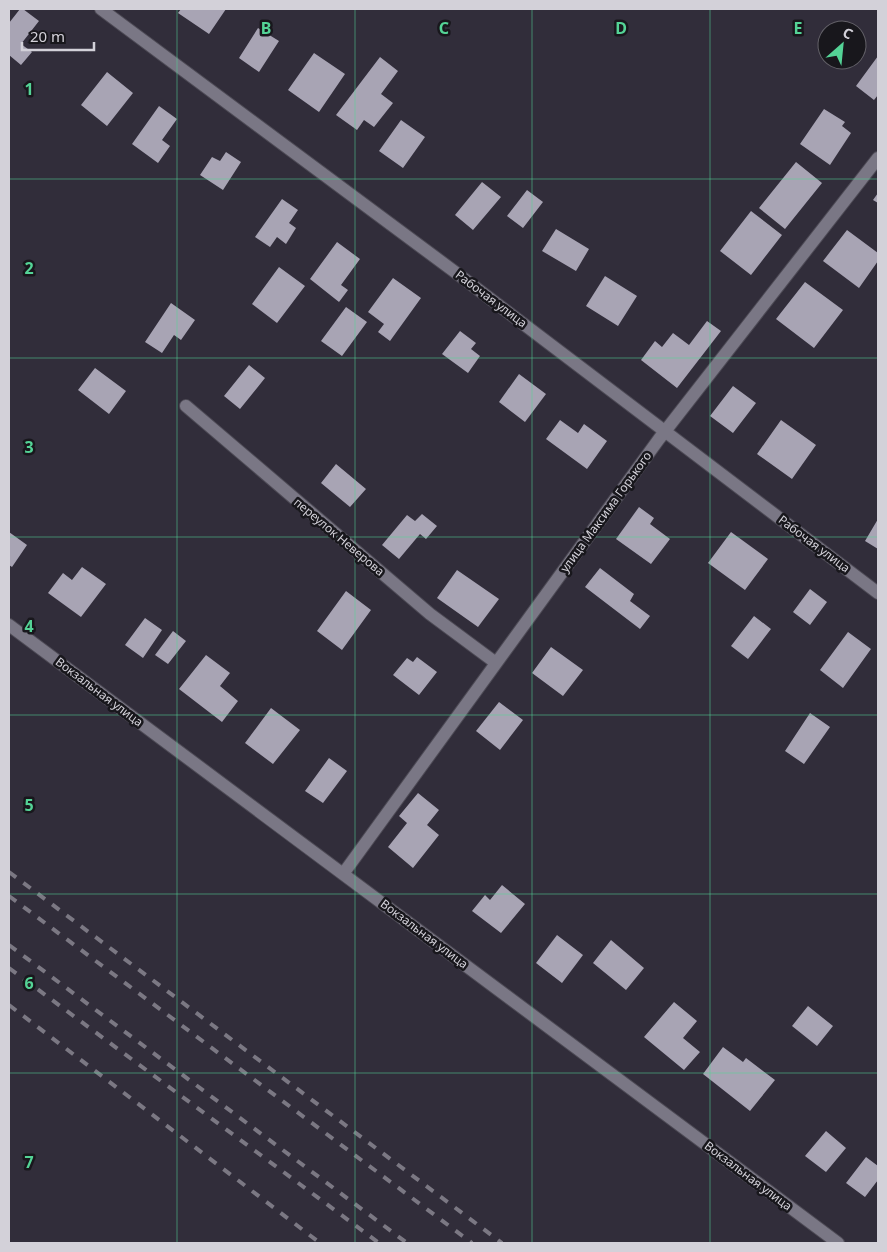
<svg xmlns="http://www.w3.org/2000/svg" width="887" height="1252" font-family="'Noto Sans',sans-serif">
  <rect width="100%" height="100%" fill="#312d3a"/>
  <path fill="#a8a4b4" d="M20 9H23L39 21 21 44 32 52 21 65 9 55V23Z
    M181 9H226L209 34 178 13Z
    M258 28 279 41 259 72 239 58Z
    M314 53 345 74 319 112 288 90Z
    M878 56V95L874 100 856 86Z
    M380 57 398 71 381 94 393 103 374 127 364 120 357 130 336 115Z
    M107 72 133 93 107 126 81 105Z
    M159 106 177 119 162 140 170 146 158 163 132 144Z
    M824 109 845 122 842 126 851 133 830 165 800 144Z
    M401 120 425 137 403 168 379 151Z
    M226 152 241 162 223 190 200 175 212 157 220 161Z
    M796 162 822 183 785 229 759 208Z
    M482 182 501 197 473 230 455 215Z
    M527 190 543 202 523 228 507 216Z
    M878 193V203L873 200Z
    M282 199 298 210 289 223 296 228 286 244 277 237 270 247 255 237Z
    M751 211 782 235 751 275 720 251Z
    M556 229 589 249 576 271 542 251Z
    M847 230 878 253V261L859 288 823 261Z
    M337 242 360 259 341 285 348 290 339 302 310 279Z
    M279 267 305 286 277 323 252 304Z
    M605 276 637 296 618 326 586 306Z
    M393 278 421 298 390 341 378 332 384 324 368 312Z
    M805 282 843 310 814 348 776 319Z
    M171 303 195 320 181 340 174 335 162 353 145 342Z
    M346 307 367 322 342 356 321 341Z
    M707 321 721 331 677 388 641 360 655 341 662 347 673 333 689 345Z
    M460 331 476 343 471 349 480 356 468 373 442 354Z
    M249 365 265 378 240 409 224 396Z
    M95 368 126 391 109 414 78 390Z
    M519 374 546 394 525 422 499 402Z
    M733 386 756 403 733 433 710 416Z
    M560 420 578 433 584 424 607 441 587 469 546 439Z
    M781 420 816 445 792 479 757 454Z
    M336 464 366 489 350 507 321 483Z
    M639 507 654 518 650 524 670 539 651 564 616 539Z
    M422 514 437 526 426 539 420 534 399 559 382 545 407 515 415 521Z
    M878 519V549L865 541Z
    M9 532 27 545 12 567 9 565Z
    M731 532 768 559 745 590 708 563Z
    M82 567 106 584 81 617 48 593 63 573 72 580Z
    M600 568 634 594 630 601 650 616 640 629 585 587Z
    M457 570 499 599 478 627 437 598Z
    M810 589 827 602 810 625 793 612Z
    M346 591 371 610 342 650 317 631Z
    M754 616 771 629 748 659 731 646Z
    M145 618 162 630 143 658 125 645Z
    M173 631 186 641 168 664 155 655Z
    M848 632 871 649 843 688 820 670Z
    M551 647 583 670 563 696 532 673Z
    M206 655 230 673 220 686 238 701 222 722 179 689Z
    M417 657 437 672 419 695 393 675 407 658 413 662Z
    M499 702 523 720 500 750 476 731Z
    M271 708 300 730 273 764 245 743Z
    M810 713 830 727 804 764 785 751Z
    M329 758 347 771 323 803 305 791Z
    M418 793 439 810 427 825 439 835 413 868 388 847 407 823 399 816Z
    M502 885 525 904 501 933 472 911 485 895 490 900Z
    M557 935 583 955 562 983 536 963Z
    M611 940 644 968 626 990 593 963Z
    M674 1002 697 1021 683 1038 700 1052 684 1070 644 1037Z
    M808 1006 833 1026 817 1046 792 1026Z
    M723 1047 743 1062 746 1058 775 1080 750 1111 703 1074Z
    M826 1131 846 1148 826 1172 805 1156Z
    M866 1157 878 1166V1180L865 1197 846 1183Z"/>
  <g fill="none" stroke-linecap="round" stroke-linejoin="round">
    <defs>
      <path id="minor" d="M101 9 459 275 878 593
        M186 406 430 614 496 663
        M9 625 838 1243
        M343 874 659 439 878 158"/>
    </defs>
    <use href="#minor" stroke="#4d4a55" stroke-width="14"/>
    <use href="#minor" stroke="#7a7785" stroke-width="12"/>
    <path stroke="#7b7883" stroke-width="4" stroke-dasharray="9 9" stroke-linecap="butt" d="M9 872 502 1243
      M9 896 472 1243
      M9 945 407 1243
      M9 968 379 1243
      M9 1005 320 1243"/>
  </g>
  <path fill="none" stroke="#54d396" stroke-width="1" stroke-opacity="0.55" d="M177 9V1243M355 9V1243M532 9V1243M710 9V1243M9 179H878M9 358H878M9 537H878M9 715H878M9 894H878M9 1073H878"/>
  <g text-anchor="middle" stroke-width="5" stroke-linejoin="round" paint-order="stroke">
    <g font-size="12" fill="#d3d1d9" stroke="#18171c">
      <text transform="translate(491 299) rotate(37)" y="4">Рабочая улица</text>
      <text transform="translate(606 512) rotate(-54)" y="4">улица Максима Горького</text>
      <text transform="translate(339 537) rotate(40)" y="4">переулок Неверова</text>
      <text transform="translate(814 544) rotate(37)" y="4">Рабочая улица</text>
      <text transform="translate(99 692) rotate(37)" y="4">Вокзальная улица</text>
      <text transform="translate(424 934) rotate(37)" y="4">Вокзальная улица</text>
      <text transform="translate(748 1176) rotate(37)" y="4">Вокзальная улица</text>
    </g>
  </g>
  <g font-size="16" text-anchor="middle" font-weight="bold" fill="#54d396" stroke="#18171c" stroke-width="5" stroke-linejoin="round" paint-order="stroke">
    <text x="266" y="34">B</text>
    <text x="444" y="34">C</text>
    <text x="621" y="34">D</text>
    <text x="798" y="34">E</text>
    <text x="29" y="95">1</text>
    <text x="29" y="274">2</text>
    <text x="29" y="453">3</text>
    <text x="29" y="632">4</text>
    <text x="29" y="811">5</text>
    <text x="29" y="989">6</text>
    <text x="29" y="1168">7</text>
  </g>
  <rect width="887" height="1252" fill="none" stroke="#d3d1d9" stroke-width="20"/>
  <g transform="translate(842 45) rotate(27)"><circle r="24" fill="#18171c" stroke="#636168"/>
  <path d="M0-4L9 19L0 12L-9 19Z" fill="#54d396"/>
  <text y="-8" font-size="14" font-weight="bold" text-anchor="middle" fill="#d3d1d9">С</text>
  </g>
  <path d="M22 42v8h72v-8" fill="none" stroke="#d3d1d9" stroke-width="2.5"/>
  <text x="30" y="42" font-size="15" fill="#d3d1d9" stroke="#18171c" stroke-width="4" paint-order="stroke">20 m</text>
</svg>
